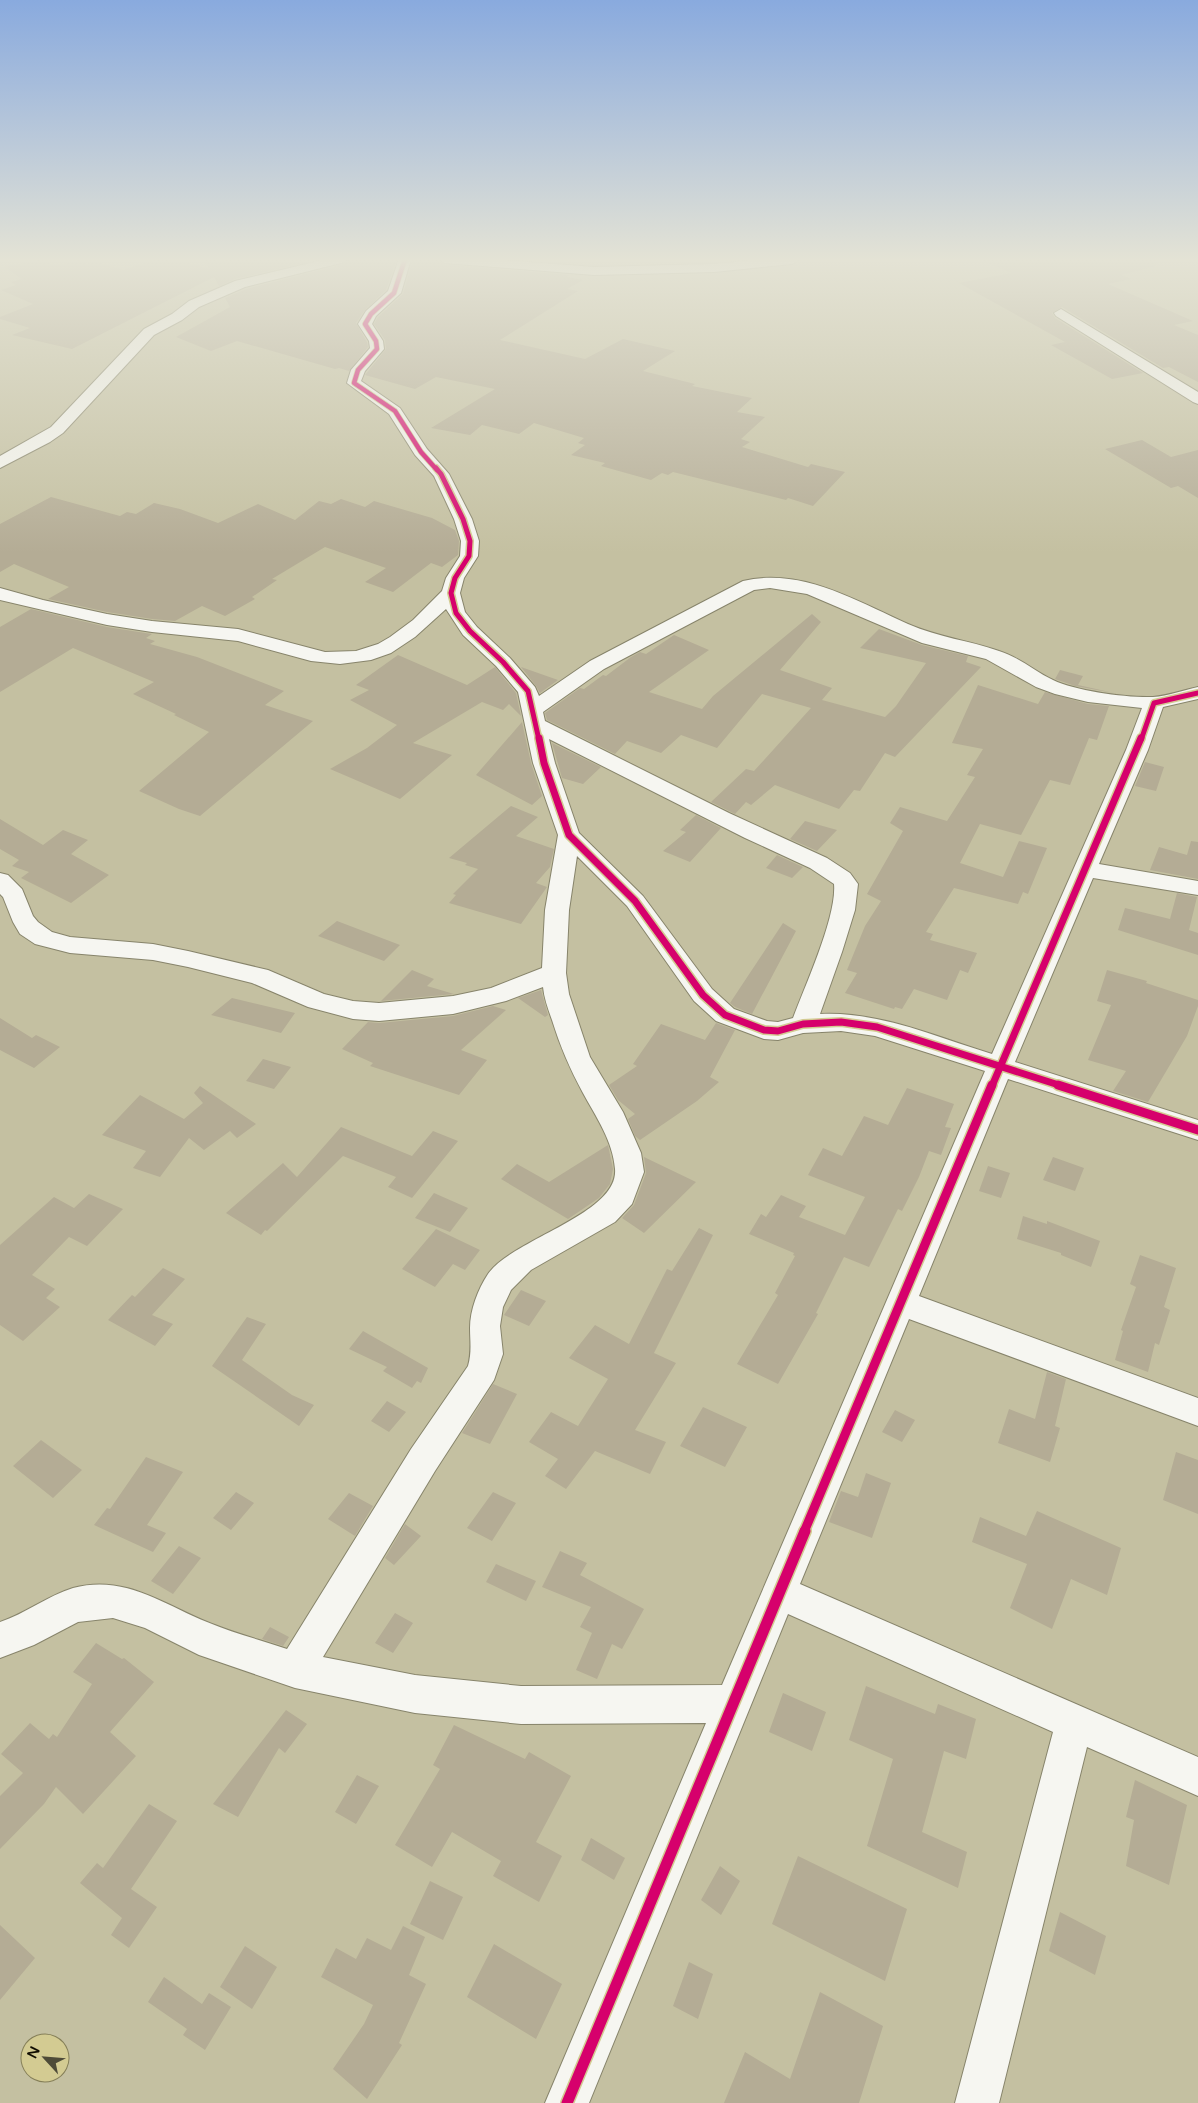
<svg xmlns="http://www.w3.org/2000/svg" width="1198" height="2103" font-family="'Varela Round',sans-serif">
  <rect width="100%" height="100%" fill="#c4c0a1"/>
  <path fill="#b4ac95" d="M43 259 54 266 81 260 87 264 94 261 123 270 157 259H165L178 263 182 261 209 269 204 259 223 261 227 259H320L235 279 219 286 214 277 72 349 12 335 30 328 0 319V317L33 304 1 290 16 285 11 282 22 279 5 267Z
    M349 259H397L386 290 365 310 356 323 367 342 368 347 349 371 339 368 335 369 237 341 211 351 176 337 230 307 225 298 246 289 345 264Z
    M413 259H437L445 265 570 275 567 277 583 280 567 289 578 291 500 340 585 359 623 339 675 351 643 371 695 384 692 386 752 398 737 412 765 417 741 439 750 442 742 447 808 467 811 464 845 472 813 506 788 498 786 500 673 472 668 475 662 473 651 480 601 466 605 463 571 455 585 445 578 443 584 438 534 423 519 434 482 425 470 435 431 428 495 389 436 377 415 389 365 375 386 349 385 340 374 324 378 317 403 294Z
    M978 259H1155L1156 266 1121 275 1131 279 1108 284 1193 321 1174 325 1198 335V382L1169 367 1163 368 1062 307 1052 313 1055 318 1143 373 1112 379 1051 345 1065 342 959 283 1012 273Z
    M1142 440 1171 457 1198 450V498L1178 486 1171 488 1105 449Z
    M51 497 120 516 127 512 136 514 154 503 180 509 218 523 258 504 295 520 319 501 331 504 341 499 365 507 374 501 432 518 455 530 459 541 458 555 442 567 431 563 393 592 365 582 386 568 325 547 272 579 277 580 252 597 255 599 225 616 202 606 175 621 152 619 107 612 48 599 69 587 14 564 0 572V524Z
    M31 609 107 627 152 634 146 638 155 641 150 644 197 657 284 691 265 705 313 721 200 816 179 809 139 791 209 732 174 715 176 714 133 694 154 682 73 648 0 692V627Z
    M812 614 821 622 780 670 832 688 822 700 885 717 896 706 926 663 860 648 879 629 922 645 968 656 966 662 981 667 895 757 885 753 860 791 854 790 839 809 775 785 751 805 746 802 735 814 711 802 746 769 754 771 811 708 762 694 717 748 681 735 661 753 627 741 615 754 547 720 545 713 580 688 584 689 603 675 606 676 631 657 640 652 646 654 674 635 709 650 649 692 702 709 713 696Z
    M398 655 467 685 495 667 516 693 521 716 509 704 503 710 482 702 413 743 452 755 400 799 330 769 367 748 397 725 350 700 369 690 356 685Z
    M521 667 558 680 540 693 536 686Z
    M1060 670 1083 676 1078 685 1114 693 1075 686 1055 679Z
    M978 685 1038 704 1045 692 1088 704 1109 706 1097 740 1089 738 1070 785 1050 780 1021 835 980 824 960 863 1003 877 1019 841 1047 848 1028 894 1023 892 1018 904 954 888 926 932 933 934 930 940 977 953 968 973 960 970 947 1000 914 989 902 1009 895 1007 894 1009 845 993 857 973 847 970 865 926 881 901 867 894 903 831 890 823 900 807 947 821 975 777 967 775 983 749 952 743Z
    M522 722 531 763 542 796 532 805 476 775Z
    M552 743 601 767 583 784 562 778Z
    M1145 762 1164 767 1156 791 1135 786Z
    M511 806 538 817 516 836 554 849 550 867 536 883 547 887 521 924 449 903 456 895 453 894 478 869 465 865 467 863 449 858Z
    M696 815 721 828 690 862 663 851 686 832 680 830Z
    M0 819 43 845 63 830 88 840 71 854 109 875 71 903 21 878 29 872 12 866 19 860 0 849Z
    M805 821 837 830 817 851 790 839Z
    M1191 841 1198 842V879L1150 870 1159 847 1187 855Z
    M777 855 803 867 792 878 766 868Z
    M1177 893 1197 897 1189 930 1198 933V955L1118 930 1125 908 1170 919Z
    M337 921 400 945 384 961 318 936Z
    M783 923 796 931 752 1014 735 1007 730 1003Z
    M412 970 434 979 427 986 454 994 381 1001Z
    M1107 970 1147 981 1146 983 1198 1000V1006L1187 1036 1148 1102 1113 1091 1126 1071 1088 1060 1111 1005 1097 1001Z
    M541 990 548 1015 545 1017 518 998Z
    M232 998 295 1013 281 1033 211 1015Z
    M493 1006 506 1010 461 1050 487 1060 459 1095 370 1066 373 1063 342 1049 368 1022 379 1023 453 1016Z
    M0 1018 32 1038 36 1035 60 1047 34 1068 0 1050Z
    M716 1023 735 1030 710 1077 719 1082 697 1101 640 1140 635 1136 628 1119 635 1114 618 1100 609 1085 637 1066 633 1064 661 1024 705 1040Z
    M263 1059 291 1067 274 1089 246 1081Z
    M200 1086 256 1124 237 1138 230 1131 204 1150 189 1138 160 1177 133 1168 146 1151 102 1135 140 1095 184 1119 203 1103 194 1093Z
    M907 1088 954 1104 945 1127 951 1128 941 1155 929 1151 919 1177 902 1211 898 1209 869 1267 844 1257 816 1313 818 1314 778 1384 737 1364 778 1295 775 1293 795 1256 793 1255 794 1253 749 1234 761 1214 766 1217 781 1195 806 1206 799 1217 845 1235 865 1197 808 1175 823 1148 842 1156 864 1116 888 1125Z
    M341 1127 412 1156 433 1131 458 1141 412 1198 388 1187 396 1177 343 1156 267 1231 265 1230 261 1235 226 1213 283 1163 297 1177Z
    M608 1145 613 1169 610 1184 599 1198 568 1219 501 1179 517 1164 549 1182Z
    M644 1157 696 1182 644 1233 622 1218 634 1205 646 1173Z
    M1053 1157 1084 1168 1075 1191 1043 1180Z
    M988 1166 1010 1173 1001 1198 979 1191Z
    M434 1193 468 1208 450 1232 415 1218Z
    M89 1194 123 1209 87 1246 69 1237 32 1275 55 1289 46 1298 60 1307 23 1341 0 1325V1245L54 1197 74 1208Z
    M1023 1216 1047 1224V1221L1100 1241 1091 1267 1061 1255V1253L1017 1239Z
    M699 1228 713 1235 654 1353 676 1363 635 1430 666 1442 650 1474 595 1451 566 1489 545 1476 558 1459 529 1442 551 1412 578 1426 608 1379 569 1358 595 1325 629 1344 667 1269 672 1271Z
    M436 1229 480 1250 465 1270 453 1264 435 1287 402 1269Z
    M1140 1255 1176 1268 1164 1307 1170 1310 1159 1345 1155 1343 1148 1372 1115 1360 1123 1331 1121 1330 1136 1287 1130 1284Z
    M163 1268 185 1279 152 1315 173 1324 155 1346 108 1320 132 1295 135 1297Z
    M521 1290 546 1301 529 1326 504 1315Z
    M247 1317 266 1324 242 1360 292 1395 314 1405 299 1426 212 1366Z
    M363 1331 428 1368 421 1383 417 1381 412 1388 383 1371 387 1367 349 1349Z
    M1047 1372 1066 1379 1055 1426 1060 1428 1050 1462 998 1443 1009 1409 1035 1419Z
    M493 1384 517 1394 490 1444 462 1433Z
    M387 1401 406 1412 389 1432 371 1421Z
    M703 1407 747 1427 725 1467 680 1446Z
    M895 1410 915 1420 902 1442 882 1432Z
    M41 1440 82 1470 53 1498 13 1466Z
    M1176 1452 1198 1460V1514L1163 1500Z
    M146 1457 183 1472 147 1525 166 1533 153 1552 94 1525 107 1508 110 1509Z
    M866 1473 891 1483 872 1538 829 1522 841 1491 858 1497Z
    M236 1492 254 1503 231 1530 213 1518Z
    M493 1492 516 1503 492 1541 467 1528Z
    M349 1493 373 1506 355 1536 328 1519Z
    M1037 1511 1121 1548 1107 1595 1071 1579 1052 1629 1010 1608 1027 1564 972 1542 980 1517 1026 1536Z
    M405 1524 421 1536 394 1565 385 1558Z
    M179 1546 201 1558 173 1594 151 1581Z
    M560 1551 587 1563 580 1575 644 1609 622 1649 612 1644 597 1679 576 1670 592 1633 580 1627 591 1607 542 1587Z
    M496 1564 536 1581 526 1601 486 1582Z
    M395 1613 413 1623 393 1653 375 1643Z
    M270 1627 289 1637 283 1646 262 1639Z
    M96 1643 122 1659 124 1658 154 1682 110 1732 136 1756 83 1814 56 1787 44 1804 0 1849V1796L23 1773 1 1754 30 1723 49 1739 53 1734 57 1737 92 1684 73 1672Z
    M866 1686 935 1714 938 1704 976 1719 966 1759 944 1751 922 1832 967 1852 958 1888 867 1846 893 1759 849 1740Z
    M783 1693 826 1712 812 1751 769 1732Z
    M286 1710 307 1724 285 1753 279 1748 238 1817 213 1804Z
    M454 1725 525 1759 529 1752 571 1776 536 1842 562 1856 539 1902 493 1876 501 1861 452 1832 432 1867 395 1845 440 1769 433 1765Z
    M357 1775 379 1786 356 1824 335 1812Z
    M1135 1780 1187 1805 1169 1885 1126 1866 1134 1820 1126 1817Z
    M149 1804 177 1821 131 1889 157 1907 129 1948 111 1935 122 1918 80 1883 97 1863 103 1868Z
    M591 1838 625 1858 614 1880 581 1860Z
    M798 1856 907 1909 885 1981 772 1924Z
    M720 1866 740 1881 721 1915 701 1900Z
    M430 1881 463 1897 443 1940 410 1924Z
    M1060 1912 1106 1936 1095 1975 1049 1951Z
    M0 1925 35 1958 0 2000Z
    M403 1926 425 1937 409 1975 426 1984 399 2043 402 2045 367 2099 333 2069 364 2024 373 2005 321 1977 336 1948 356 1959 367 1938 391 1950Z
    M494 1944 562 1984 536 2039 467 1997Z
    M245 1946 277 1967 252 2009 220 1987Z
    M689 1962 713 1974 698 2019 673 2006Z
    M164 1977 202 2004 209 1993 231 2007 205 2050 183 2035 187 2029 148 2002Z
    M820 1992 883 2026 859 2103H724L745 2052 790 2079Z"/>
  <g fill="none" stroke-linecap="round" stroke-linejoin="round">
    <defs>
      <path id="minor" d="M327 259H347L345 262 245 287 199 307 182 320 154 335 63 433 50 442 0 468V456L51 427 144 329 172 314 189 301 235 281Z
        M399 259H411L401 293 376 316 372 324 383 341 384 349 365 371 361 381 400 408 427 449 449 474 472 519 479 541 478 556 464 578 460 593 465 612 477 627 510 658 535 687 539 696 590 661 743 581C801 567 857 601 908 624 940 638 968 640 999 651 1019 657 1034 671 1053 680 1076 691 1127 698 1153 697 1168 696 1184 690 1198 687V699L1163 707 1148 750 1099 864 1198 881V895L1093 878 1015 1062 1198 1120V1140L1008 1079 919 1296 1198 1398V1426L909 1319 800 1584 1198 1757V1796L1087 1747 999 2103H955L1053 1732 788 1614 589 2103H545L706 1723 521 1724 415 1713 295 1688 199 1655 145 1628 113 1618 78 1622 34 1645 0 1658V1622C25 1614 47 1596 73 1588 124 1574 163 1604 207 1622 233 1633 261 1640 287 1649L411 1449 468 1366C472 1352 470 1341 470 1328 470 1310 478 1289 488 1274 512 1239 619 1214 615 1169 613 1141 596 1117 583 1093 570 1069 560 1046 552 1020 548 1009 544 998 543 987L506 1001 453 1014 379 1021 353 1019 308 1007 252 983 188 967 153 960 70 953 35 944 20 934 13 922 3 897 0 894V873L8 875 22 889 33 916 38 922 52 932 70 937 153 944 188 951 268 970 324 994 353 1001 379 1003 453 996 491 988 542 968 545 910 558 835 533 763 518 692 496 666 463 635 446 609 415 637 391 653 371 660 340 664 311 661 238 641 152 632 107 625 0 600V588L43 600 107 614 152 621 238 629 325 652 356 651 378 644 390 637 413 620 442 591 446 578 460 556 461 541 454 519 434 476 415 455 389 414 347 383 351 370 370 348 369 341 358 324 366 311 388 291ZM770 588 807 594 922 643 986 659 1036 687 1055 694 1088 702 1142 708 1126 750 992 1054C936 1037 879 1011 820 1014L842 952 855 910 858 884 850 873 827 858 729 813 545 721 543 712 604 669 754 590ZM549 739 745 838 810 868 834 884C837 916 805 986 793 1018L778 1022 767 1021 734 1009 712 989 643 896 579 833 555 763ZM577 856 627 906 694 1001 716 1021 764 1039 778 1040 803 1033 841 1031 875 1036 985 1071 722 1685 521 1686 415 1675 323 1657 435 1471 494 1380 503 1354 500 1326 503 1307 511 1290 531 1270 615 1222 632 1204 644 1172 641 1153 623 1112 590 1057 569 994 566 973 569 910Z
        M439 259H488L594 267 714 264 768 259 798 260 792 264 714 272 594 275 445 263Z
        M1061 309 1198 392V404L1193 402 1056 316 1054 313Z"/>
    </defs>
    <use href="#minor" stroke="#87846b" stroke-width="2"/>
    <use href="#minor" fill="#f6f6f1" fill-rule="evenodd"/>
    <defs>
      <path id="cycleway-far4" d="M405 259 394 293 371 314 365 324 376 341 377 349 358 370 354 383 395 411 421 452 437 470"/>
      <path id="cycleway-far3" d="M436 468 441 474 463 519 470 541 469 556 455 578 451 593 456 613 470 631 503 662 528 691 539 740
        M1141 740 1154 703 1198 693"/>
      <path id="cycleway-far2" d="M539 738 544 763 569 835 635 901 703 995 725 1015 764 1030 778 1031 803 1024 841 1022 877 1027 1062 1086
        M992 1086 1141 738"/>
      <path id="cycleway-far1" d="M1058 1085 1198 1130
        M804 1532 992 1085"/>
      <path id="cycleway" d="M567 2103 805 1531"/>
    </defs>
    <use href="#cycleway-far4" stroke="#d3cb92" stroke-width="6"/>
    <use href="#cycleway-far3" stroke="#d3cb92" stroke-width="8"/>
    <use href="#cycleway-far2" stroke="#d3cb92" stroke-width="10"/>
    <use href="#cycleway-far1" stroke="#d3cb92" stroke-width="12"/>
    <use href="#cycleway" stroke="#d3cb92" stroke-width="14"/>
    <use href="#cycleway-far4" stroke="#d6006c" stroke-width="4.5"/>
    <use href="#cycleway-far3" stroke="#d6006c" stroke-width="5"/>
    <use href="#cycleway-far2" stroke="#d6006c" stroke-width="7"/>
    <use href="#cycleway-far1" stroke="#d6006c" stroke-width="9"/>
    <use href="#cycleway" stroke="#d6006c" stroke-width="11"/>
  </g>
  <linearGradient id="sky" x2="0" y2="1"><stop stop-color="#89aade"/><stop offset="0.47" stop-color="#e4e3d5"/><stop offset="1" stop-color="#e4e3d5" stop-opacity="0"/></linearGradient>
  <rect width="1198" height="553" fill="url(#sky)"/>
  <g transform="translate(45 2058) rotate(296)"><circle r="24" fill="#d3cb92" stroke="#857f58"/>
  <path d="M0-4L9 19L0 12L-9 19Z" fill="#4e4b38"/>
  <text y="-8" font-size="14" font-weight="bold" text-anchor="middle" fill="#0f0c00">N</text>
  </g>
</svg>
